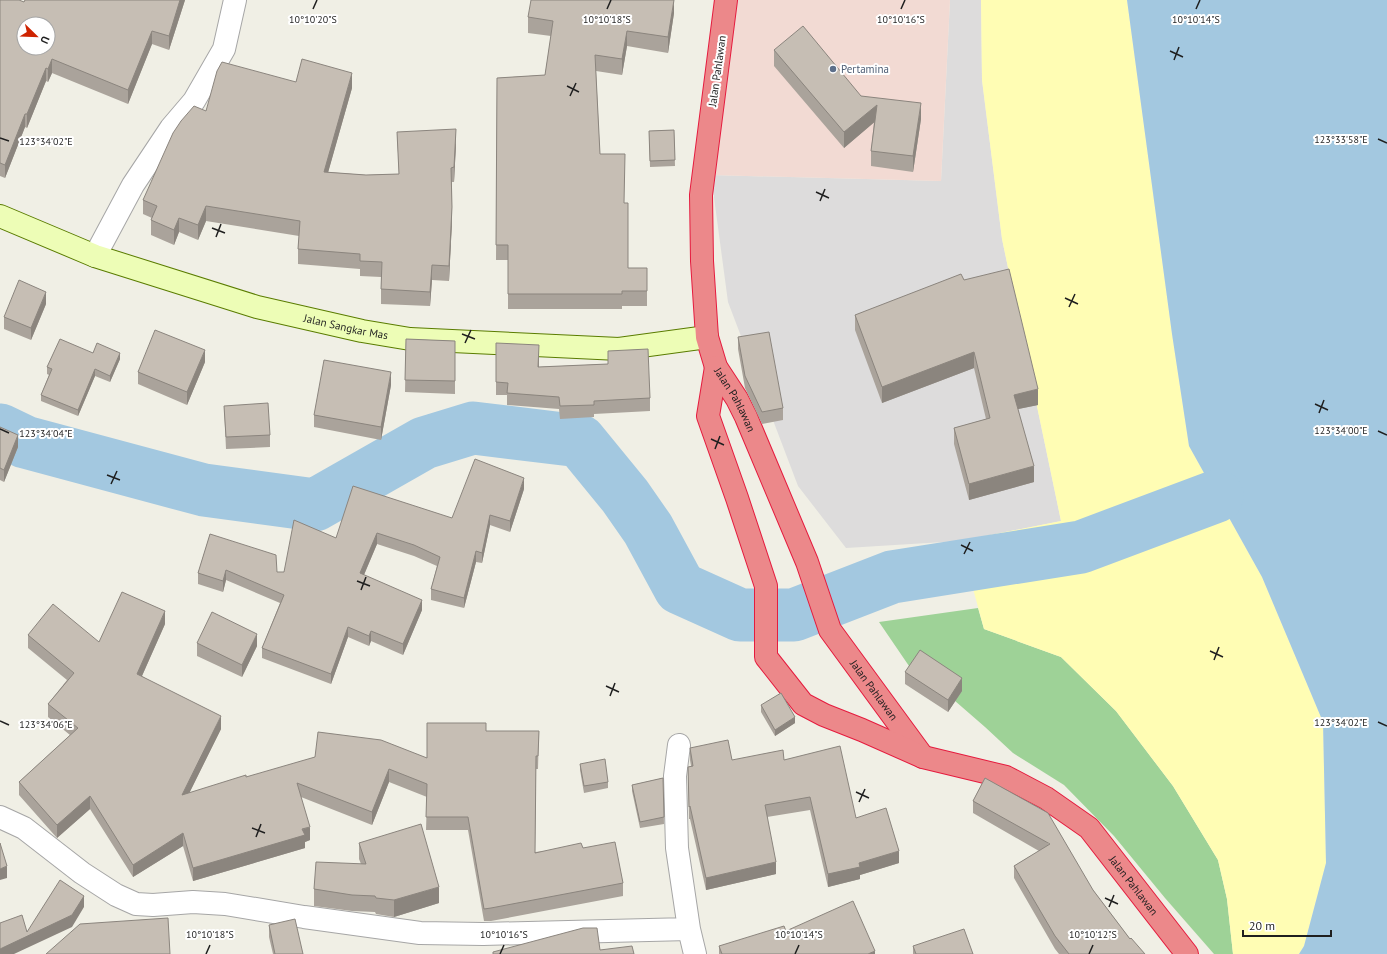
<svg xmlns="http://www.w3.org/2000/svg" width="1387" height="954" font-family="'PT Sans',sans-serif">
  <rect width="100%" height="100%" fill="#f0efe5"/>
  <path fill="#dddcdc" d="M950 0H981L982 80 1002 239 1061 521 960 541 846 548 798 486 728 302 711 175 941 181Z"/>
  <path fill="#f2dad3" d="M732 0H950L941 181 711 175Z"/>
  <path fill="#9ed297" d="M978 608 984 629 1061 657 1116 711 1173 786 1218 860 1227 899 1233 954H1214L1165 898 1114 836 1064 785 1013 753 985 727 947 694 909 666 879 622Z"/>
  <path fill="#fffdb4" d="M981 0H1127L1172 334 1189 446 1262 577 1323 722 1326 863 1304 946 1299 954H1233L1227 899 1218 860 1173 786 1116 711 1061 657 984 629 960 541 1061 521 1002 239 982 80Z"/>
  <path fill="#a3c8e0" d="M1127 0H1387V954H1299L1304 946 1326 863 1323 722 1262 577 1189 446 1172 334Z"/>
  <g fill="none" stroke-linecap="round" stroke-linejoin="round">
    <path stroke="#a3c8e0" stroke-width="53" d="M0 430 25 442 204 490 315 505 424 443 473 428 580 441 625 496 648 529 680 588 740 615H794L892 577 1081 547 1217 496"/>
    <defs>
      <path id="street" d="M95 256 133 185 171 128 194 101 224 49 235 0
        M679 745 675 776 677 848 689 929 695 954
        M0 817 24 828 82 873 116 895 136 904 153 905 193 902 225 904 304 917 420 933 483 934 689 929"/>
      <g id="secondary">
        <path id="s1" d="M0 216 95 256 257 307 362 331 410 339 619 349 707 337"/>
      </g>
      <g id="highway">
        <path id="s2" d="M726 0 701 195 702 261 707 337 716 367 737 399 746 417 807 562 830 630 923 757"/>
        <path id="s3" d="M716 367 708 416 737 498 766 586V657L803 704 824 715 862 730 923 757 1006 777 1046 798 1089 828 1187 954"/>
      </g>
    </defs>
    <use href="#street" stroke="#a6a6a6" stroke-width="24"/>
    <use href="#secondary" stroke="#5a7c00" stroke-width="24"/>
    <use href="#highway" stroke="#e51b3e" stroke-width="24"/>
    <use href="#street" stroke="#fff" stroke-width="22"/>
    <use href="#secondary" stroke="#edfdb6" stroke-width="22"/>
    <use href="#highway" stroke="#ec888a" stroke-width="22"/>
  </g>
  <path fill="#aaa39b" d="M0 0 24 2 25 0H185L169 50 152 44 128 104 52 73 48 82 46 81 27 128 25 127 5 178 0 176Z
    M674 13 668 53 627 46 622 75 596 71 600 154 624 203 628 268H647V306H622V309H508V260H496L497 78 545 75 551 36 528 33V17Z
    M774 50 861 96 921 119 913 172 871 166V151L874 122 844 148 774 66Z
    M296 82 352 88 328 172 366 175 399 174 397 132 456 144 454 182H452V221L449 281 432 280 430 306 381 304V277L360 276V269L298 264V249L299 236 206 221 198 240 179 232 174 245 151 235V220L152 218 143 214V200L206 111Z
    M674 130 675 166 650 167 649 131Z
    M964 280 1038 405 1018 409 1034 482 969 500 954 444V428L986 419 974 368 882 403 855 330V315Z
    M46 304 31 340 4 329V317Z
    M738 337 783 408V420L762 424 745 388 738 349Z
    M406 339 455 341V394L405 392Z
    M496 343 539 358V367L608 364V351L650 398V411L594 414V417L560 419 559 409 507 405V395H496Z
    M93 353 120 359 110 382 95 376 78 416 41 401V395L49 375 47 374V367Z
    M205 362 187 405 138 384V372Z
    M391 385 381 440 314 427V415Z
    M224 406 270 435V447L226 449Z
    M0 427 18 447 4 482 0 480Z
    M524 489 510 532 490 525 482 563 476 562 464 608 431 600V589L437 566 414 556 377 544 364 575 422 610 403 655 371 641 369 646 348 637 331 684 262 658V648L280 603 226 580 223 592 198 584V573L210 534 277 572H284L336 538 452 518Z
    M165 624 142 676 221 729 189 793 246 777 427 758 486 731H539L538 769H536L535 852 583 848 623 883V896L491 921H484L468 830H426L427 797 389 782 372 825 301 797 310 840 305 842V848L193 881 183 846 133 877 90 809 57 838 19 795V782L70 735 48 717V704L67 680 28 648V635L99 642Z
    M197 643 257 646 242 677 197 656Z
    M905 672 962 691 948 712 905 684Z
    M761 705 795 723 775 736 761 712Z
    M690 748 732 760H784L856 818 899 863 860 875V879L828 887 810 810 767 817 776 874 706 890 690 819H689L688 767 691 766 690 760Z
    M580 764 608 782V788L584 793 580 770Z
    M663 778 664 824 640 828 632 791V785Z
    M985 778 1093 890 1130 939 1145 954H1059L1055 949 1014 878V866L1039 851 973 813V801Z
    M359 843 439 903 394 917 376 914 375 912 352 911 314 906V889L361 864 359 859Z
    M269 925 303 954H273L269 937Z
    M786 931 875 954H719V946Z
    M913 946 973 954H913Z"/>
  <path fill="#8b857e" d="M180 0H185L169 50V36Z
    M674 0V13L668 53V37Z
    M152 31V44L128 104V90Z
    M627 31V46L622 75V59Z
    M52 59V73L48 82V69Z
    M46 68V81L27 128V114Z
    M352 73V88L324 187V172Z
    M921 103V119L913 172V156Z
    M877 105V120L844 148V132Z
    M25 114V127L5 178V165Z
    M456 129V144L454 182V167Z
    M206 206V221L198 240V225Z
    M452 207V221L449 281V266Z
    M179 218V232L174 245V230Z
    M432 265V280L430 306V292Z
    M46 292V304L31 340V328Z
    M539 345V358L538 380V367Z
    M205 350V362L187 405V392Z
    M974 352V368L882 403V387Z
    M120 353V359L110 382V376Z
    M95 369V376L78 416V410Z
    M391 372V385L381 440V427Z
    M1038 389V405L1014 410V395Z
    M18 435V447L4 482V470Z
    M1034 466V482L969 500V484Z
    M524 478V489L510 532V521Z
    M490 515V525L482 563V553Z
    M377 533V544L360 584V573Z
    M476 551V562L464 608V598Z
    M226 570V580L223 592V581Z
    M422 600V610L403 655V644Z
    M165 611V624L137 687V674Z
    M348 627V637L331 684V674Z
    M371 631V641L369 646V636Z
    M257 634V646L242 677V665Z
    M962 678V691L948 712V700Z
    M221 716V729L182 808V795Z
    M795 717V723L775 736V730Z
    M389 769V782L372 825V812Z
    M90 796V809L57 838V825Z
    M310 827V840L305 842V848L193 881V868Z
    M183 833V846L133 877V865Z
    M899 851V863L860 875V879L828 887V874L859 863Z
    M776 862V874L706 890V878Z
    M7 866V878L0 880V869Z
    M439 887V903L394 917V900Z
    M84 896V907L72 927 14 954H0V949Z
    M875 951V954H868Z"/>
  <path fill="#c6beb4" stroke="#8b857e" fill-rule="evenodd" d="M0 0H19L24 2 25 0H180L169 36 152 31 128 90 52 59 48 69 46 68 27 114H25L5 165 0 163ZM24 24H48V48H24Z
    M531 0H674L668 37 627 31 622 59 595 55 600 154H625L624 203H628V268H647V291H622V294H508V245H496L497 78 545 75 553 21 528 17Z
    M803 26 861 96 921 103 913 156 871 151 877 105 844 132 774 50Z
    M302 59 352 73 324 172 366 175 399 174 397 132 456 129 454 167 451 168 452 207 449 266 432 265 430 292 381 289 382 262 360 261V254L298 249 300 221 206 206 198 225 179 218 174 230 151 220 157 206 143 200 173 133 181 121 194 106 206 111 217 71 222 62 296 82Z
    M674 130 675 160 650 161 649 131Z
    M1009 269 1038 389 1014 395 1034 466 969 484 954 428 990 418 974 352 882 387 855 315 961 274 964 280Z
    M19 280 46 292 31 328 4 317Z
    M155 330 205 350 187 392 138 372Z
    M769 332 783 408 762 412 745 376 738 337Z
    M60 339 93 353 97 343 120 353 110 376 95 369 78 410 41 395 52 369 47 367Z
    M406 339 455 341V381L405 380Z
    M496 343 539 345 538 367 608 364V351L648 349 650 398 594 401V405L560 406 559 397 507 393 508 383 496 382Z
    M324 360 391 372 381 427 314 415Z
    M268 403 270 435 226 437 224 406Z
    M0 427 18 435 4 470 0 468Z
    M475 459 524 478 510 521 490 515 482 553 476 551 464 598 431 589 440 557 414 545 377 533 360 573 422 600 403 644 371 631 369 636 348 627 331 674 262 648 284 595 226 570 223 581 198 573 210 534 276 555 277 572H284L294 520 336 538 353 486 452 518Z
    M122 592 165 611 137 674 221 716 182 795 246 775V777L315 757 318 732 381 740 427 758V723H486V731H539L538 756H536L535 853 581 843 583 848 615 842 623 883 491 908 484 909 468 817H426L427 784 389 769 372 812 297 783 310 827 302 829 305 835 193 868 183 833 133 865 90 796 57 825 19 782 78 728 48 704 74 673 28 635 53 604 99 642Z
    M212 612 257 634 242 665 197 643Z
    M920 650 962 678 948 700 905 672Z
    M781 693 795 717 775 730 761 705Z
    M728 740 732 760 783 750 784 760 840 746 856 818 886 808 899 851 859 863 860 867 828 874 810 797 765 805 776 862 706 878 690 806 689 807 688 767 693 766 690 748Z
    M605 759 608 782 584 786 580 764Z
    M663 778 664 817 640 822 632 785Z
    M985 778 1048 813 1093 890 1130 939 1131 938 1145 954H1069L1055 936 1014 866 1050 844 973 801Z
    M421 824 439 887 394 900 376 898 375 896 352 895 314 889 316 862 366 864 359 843Z
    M0 843 7 866 0 869Z
    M60 880 84 896 72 915 0 949V923L22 915 27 932Z
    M853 901 875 951 868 954H722L719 946 784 926 786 931Z
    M168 918 170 954H46L80 924Z
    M295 919 303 954H275L269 925Z
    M583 928H597L600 950 632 946 634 954H493V952Z
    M964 929 973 954H916L913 946Z"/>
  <path fill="none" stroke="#1f1f1f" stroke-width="1.5" d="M313 9 317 0M607 9 611 0M901 9 905 0M1196 9 1200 0M1170 51 1183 57M1174 60 1179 47M567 86 579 92M570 96 576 83M0 138 9 141M1378 139 1387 143M816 192 829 198M820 201 825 189M212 228 225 233M216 237 221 224M1065 298 1078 304M1069 307 1075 294M462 334 475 339M465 343 471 330M1315 404 1328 410M1319 413 1324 400M0 429 9 433M1378 431 1387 435M711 439 724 445M715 449 720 436M107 475 120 480M111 484 117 471M961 545 973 551M964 554 970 542M357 581 370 586M361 590 366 577M1210 651 1223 657M1214 660 1219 647M606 686 619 692M610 696 615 683M0 721 9 725M1378 722 1387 726M856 792 869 798M859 802 865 789M252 828 265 833M256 837 261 824M1105 898 1118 904M1109 907 1114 895M206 954 210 945M500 954 504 945M795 954 799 945M1089 954 1093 945"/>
  <circle fill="#5c6f8a" stroke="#fff" stroke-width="1.5" cx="833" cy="69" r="4"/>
  <g text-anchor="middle" stroke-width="4" stroke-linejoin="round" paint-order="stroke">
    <g font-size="11" fill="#4e5e75" stroke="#fff" text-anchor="start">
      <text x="841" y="73">Pertamina</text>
    </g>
    <g font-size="11" fill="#1f1f1f" stroke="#fff">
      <text transform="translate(717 71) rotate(-82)" y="4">Jalan Pahlawan</text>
      <text dy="4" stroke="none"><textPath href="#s1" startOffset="364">Jalan Sangkar Mas</textPath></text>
      <text dy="4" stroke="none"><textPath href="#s2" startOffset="408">Jalan Pahlawan</textPath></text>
      <text dy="4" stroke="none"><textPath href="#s2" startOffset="732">Jalan Pahlawan</textPath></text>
      <text dy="4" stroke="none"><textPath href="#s3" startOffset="747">Jalan Pahlawan</textPath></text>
    </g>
  </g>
  <g font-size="10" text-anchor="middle" fill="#1f1f1f" stroke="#fff" stroke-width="4" stroke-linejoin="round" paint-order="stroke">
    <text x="313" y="23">10°10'20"S</text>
    <text x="607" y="23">10°10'18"S</text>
    <text x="901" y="23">10°10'16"S</text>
    <text x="1196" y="23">10°10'14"S</text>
    <text x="1341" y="143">123°33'58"E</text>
    <text x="46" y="145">123°34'02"E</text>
    <text x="1341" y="434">123°34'00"E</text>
    <text x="46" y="437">123°34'04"E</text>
    <text x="1341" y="726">123°34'02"E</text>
    <text x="46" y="728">123°34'06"E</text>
    <text x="210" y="938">10°10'18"S</text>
    <text x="504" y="938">10°10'16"S</text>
    <text x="799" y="938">10°10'14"S</text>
    <text x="1093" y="938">10°10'12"S</text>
  </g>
  <g transform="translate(36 36) rotate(113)"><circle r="19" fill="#ffffff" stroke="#a5a5a5"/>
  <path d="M0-3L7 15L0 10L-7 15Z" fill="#ce2300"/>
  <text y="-6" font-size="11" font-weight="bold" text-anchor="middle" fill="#1f1f1f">U</text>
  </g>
  <path d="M1243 930v6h88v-6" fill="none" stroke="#1f1f1f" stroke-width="2"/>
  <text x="1249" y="930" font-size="12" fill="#1f1f1f" stroke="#ffffff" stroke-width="3" paint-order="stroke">20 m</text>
</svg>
